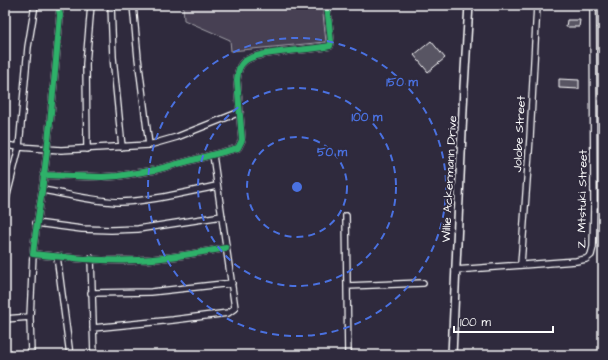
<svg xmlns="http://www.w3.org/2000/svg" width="608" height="360" font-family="'Architects Daughter',sans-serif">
  <rect width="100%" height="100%" fill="#2f2a3d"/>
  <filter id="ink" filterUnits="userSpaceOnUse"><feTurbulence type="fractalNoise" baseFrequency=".025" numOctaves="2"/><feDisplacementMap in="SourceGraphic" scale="8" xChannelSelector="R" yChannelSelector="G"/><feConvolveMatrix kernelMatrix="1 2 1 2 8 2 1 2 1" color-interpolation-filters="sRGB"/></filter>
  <g filter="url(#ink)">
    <path fill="#464152" stroke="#a2a0a8" d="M183 5H322L326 42 231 51 230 40 184 20Z"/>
    <path fill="#595564" stroke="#fff" d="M567 20H580L579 27H566Z
      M431 41 445 58 428 72 414 55Z
      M559 79 579 80V89L559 88Z"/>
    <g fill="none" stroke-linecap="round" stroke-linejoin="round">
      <defs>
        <path id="minor" d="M58 5 60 15C55 74 50 132 42 191 39 212 35 233 33 254 71 258 115 263 153 259 177 257 202 252 226 248
          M111 5 113 57 122 147
          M133 5 138 58 149 145
          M5 6 6 5
          M5 145 19 147 61 150 149 145 177 137 240 112
          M87 149 86 64 91 5
          M43 175 102 177 118 176 155 170 238 148 242 140 237 80C238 73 238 66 245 61 257 51 312 50 330 46L331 42 327 5
          M42 190C68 194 95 202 121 202 153 201 186 192 217 186
          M5 203 19 147 28 47 35 5
          M594 205 603 204
          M346 216 348 355
          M36 223 82 229 111 230 138 229 222 216
          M57 256 70 355
          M91 258 94 355
          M521 264 530 138 537 5
          M455 270 576 261 586 259 591 255 593 247 594 205 593 5
          M347 286 423 283
          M91 293 151 292 232 283
          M5 319 30 317
          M93 328 173 320 228 313 235 308 213 155
          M31 355 30 317 33 254"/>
        <path id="tertiary" d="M452 355 464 87 469 5"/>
      </defs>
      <use href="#minor" stroke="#fff" stroke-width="8"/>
      <use href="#tertiary" stroke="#fff" stroke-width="10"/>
      <use href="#minor" stroke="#2f2a3d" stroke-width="5.5"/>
      <use href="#tertiary" stroke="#2f2a3d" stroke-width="7"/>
      <defs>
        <path id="cycleway" d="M58 5 60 15C55 74 50 132 42 191 39 212 35 233 33 254 71 258 115 263 153 259 177 257 202 252 226 248
          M43 175 102 177 118 176 155 170 238 148 242 140 237 80C238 73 238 66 245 61 257 51 312 50 330 46L331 42 327 5"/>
      </defs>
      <use href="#cycleway" stroke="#2f2a3d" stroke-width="8"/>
      <use href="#cycleway" stroke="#2db169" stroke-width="6"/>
    </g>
  </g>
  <g fill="none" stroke="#4a71e0" stroke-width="2" stroke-dasharray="7 5">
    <circle cx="297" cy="187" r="50"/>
    <circle cx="297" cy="187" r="99"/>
    <circle cx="297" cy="187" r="149"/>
  </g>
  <g text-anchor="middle" stroke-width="4" stroke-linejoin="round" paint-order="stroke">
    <g font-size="12" fill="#fff" stroke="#2f2a3d">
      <text transform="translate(519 134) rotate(-87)" y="4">Jolobe Street</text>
      <text transform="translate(449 179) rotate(-87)" y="4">Willie Ackermann Drive</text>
      <text transform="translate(582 199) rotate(-89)" y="4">Z. Mtstuki Street</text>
    </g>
  </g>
  <circle cx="297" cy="187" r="6" fill="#4a71e0" stroke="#2f2a3d" stroke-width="2"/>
  <g font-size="12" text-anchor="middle" font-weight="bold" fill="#4a71e0" stroke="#2f2a3d" stroke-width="4" stroke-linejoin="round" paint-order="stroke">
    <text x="402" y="86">150 m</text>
    <text x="367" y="121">100 m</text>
    <text x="332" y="156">50 m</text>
  </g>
  <rect width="608" height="360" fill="none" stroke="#2f2a3d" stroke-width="20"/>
  <rect x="10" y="10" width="588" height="340" fill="none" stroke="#fff" stroke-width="1.5" filter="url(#ink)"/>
  <path d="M454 326v6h99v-6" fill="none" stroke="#ffffff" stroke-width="2"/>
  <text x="460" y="326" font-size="12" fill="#ffffff" stroke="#2f2a3d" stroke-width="3" paint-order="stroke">100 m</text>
</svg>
